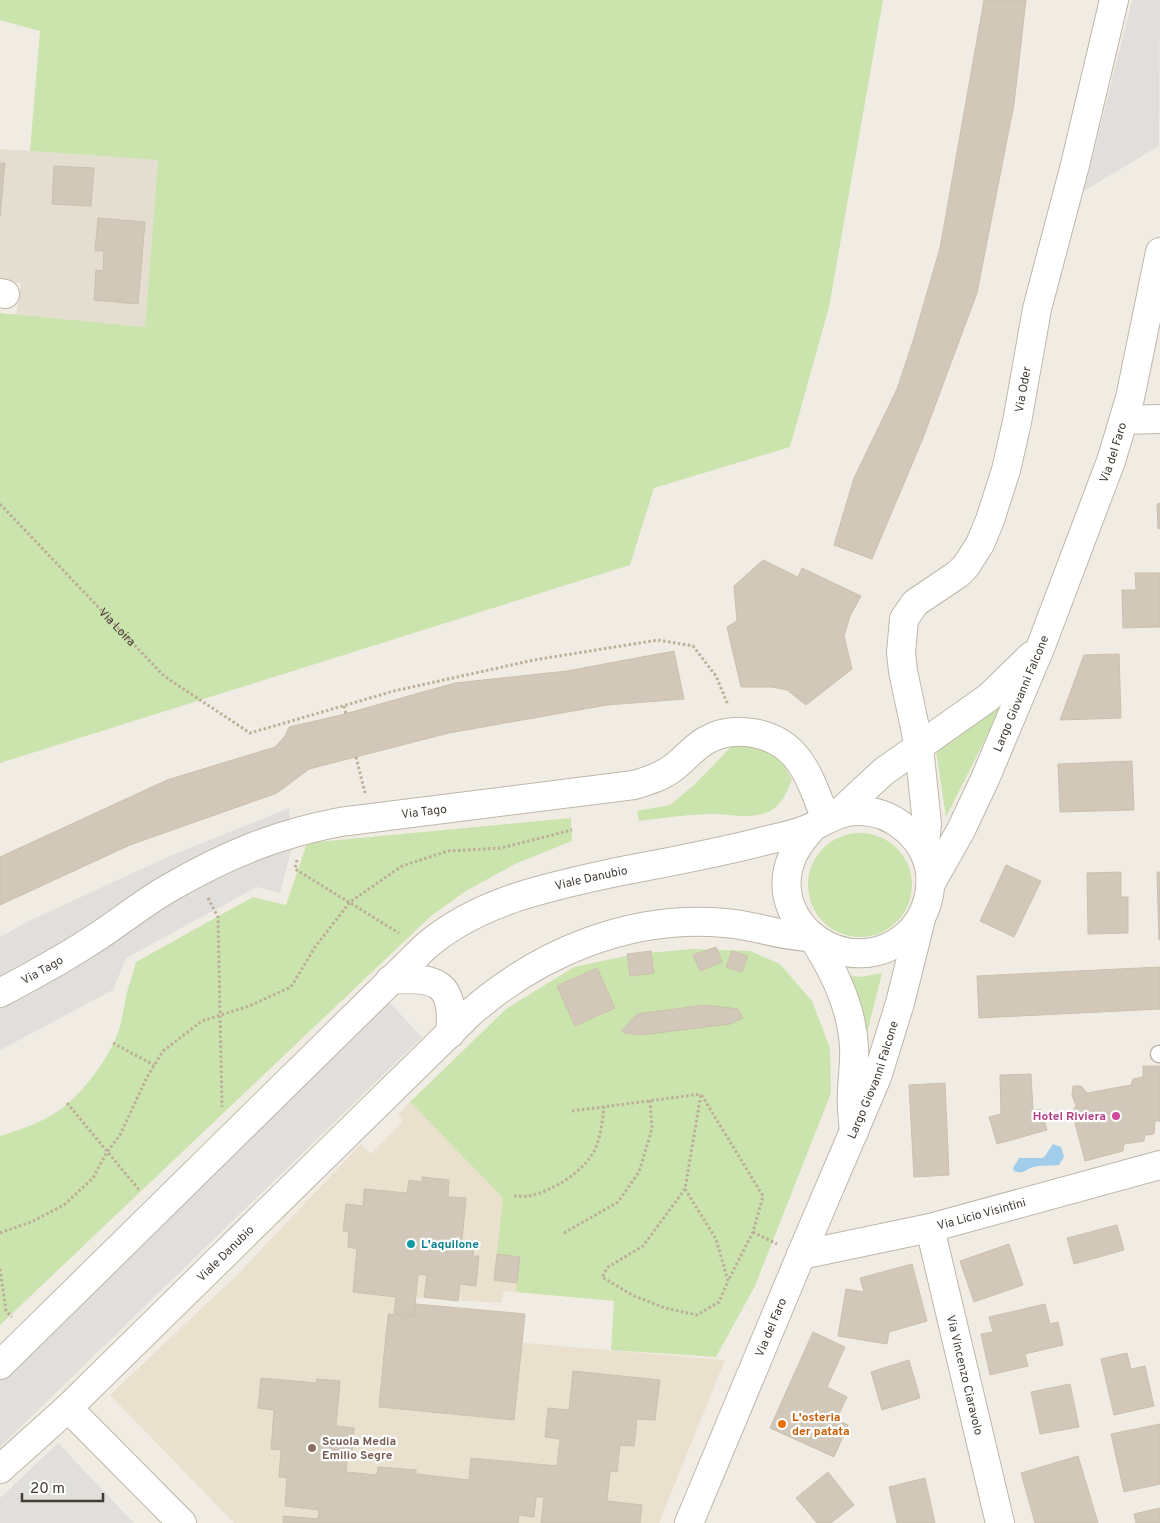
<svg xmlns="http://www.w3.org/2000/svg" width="1160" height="1523" font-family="Overpass,sans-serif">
  <rect width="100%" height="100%" fill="#f0ece3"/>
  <path fill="#e4ded1" d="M0 149 158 160 145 327 16 315 21 283 0 281Z"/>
  <path fill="#e9e1cd" d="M410 1102 503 1198 553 1295 504 1291 501 1303 416 1298 414 1315 386 1314 385 1331 725 1360 659 1523H234L110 1395 237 1275 361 1144 371 1154 403 1121 398 1114Z"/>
  <path fill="#cbe3ad" d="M0 0H883L829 307 790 447 654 488 630 565 0 763V313L145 327 158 160 30 151 40 31 0 20Z
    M1004 702 946 817 936 751Z
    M749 744C770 752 782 758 792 780 787 791 782 805 770 811 754 820 730 814 713 814 688 814 664 818 639 821L637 811 670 805 694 785 731 747Z
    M571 818 572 841 515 864 466 891 431 916 0 1325V1136C21 1130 42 1122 60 1110 84 1092 112 1055 120 1026 123 1016 124 1006 126 996 129 985 133 973 136 962L253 897 286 905 307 843Z
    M808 885a52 52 0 1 1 104 0a52 52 0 1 1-104 0Z
    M692 949 750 951 780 964 812 1001 830 1048 831 1093 755 1286 716 1357 611 1350 614 1301 516 1292 520 1257 497 1254 503 1198 410 1102 506 1009 574 967 636 954Z
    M882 973 866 1037 840 974 861 977Z"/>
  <path fill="#e1dfdb" d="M1132 0H1160L1159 146 1084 191Z
    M289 808 293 844 280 893 257 887 126 958 113 990 0 1050V937L31 920 172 855Z
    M387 1000 422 1037 0 1447V1376Z
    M58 1443 134 1523H0V1498Z"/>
  <path fill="#a1cdeb" d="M1053 1144 1061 1147 1064 1157 1059 1165C1051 1166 1041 1165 1033 1167 1026 1169 1024 1175 1014 1171L1013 1168 1019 1158H1042L1045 1156Z"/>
  <path fill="#d1c8b9" stroke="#ccc0ad" d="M984 0H1026L1014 104 977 293 923 438 872 559 834 545 854 478 897 389 913 341 940 248Z
    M0 163H5L0 217Z
    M54 166 94 168 91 206 52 204Z
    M98 218 145 222 138 304 94 300 96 270 103 271 104 251H95Z
    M1160 503V528L1158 529 1157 504Z
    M763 560 798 577 802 568 861 596 850 616 844 636 852 669 806 705 787 690 772 687H741L727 627 737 621 734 586Z
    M1135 573H1160V627L1123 628 1122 590H1136Z
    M674 651 684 699 607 705 449 733 309 769 277 793 130 845 0 905V857L167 780 275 747 285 736 289 727 341 715 455 683 567 671Z
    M1119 654 1121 718 1060 720 1084 655Z
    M1132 761 1134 810 1060 812 1058 764Z
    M1006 865 1041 881 1014 937 980 921Z
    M1121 872V897H1128V933L1088 934 1087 873Z
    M1157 872H1160V940H1159Z
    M716 947 722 962 700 971 693 955Z
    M651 951 654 973 630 976 627 954Z
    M732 951 748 956 742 972 726 967Z
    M1160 967V1009L979 1018 977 976Z
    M597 968 615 1008 575 1026 557 986Z
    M705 1005 738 1009 743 1018 730 1024 641 1035 625 1033 621 1031 637 1014Z
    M1143 1066H1160V1121H1155L1154 1134 1145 1135 1144 1141 1124 1144 1123 1151 1085 1161 1072 1112 1076 1106 1072 1095 1073 1086H1081L1087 1093 1131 1085 1133 1079 1143 1077Z
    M1031 1074 1033 1111 1041 1109 1047 1130 997 1144 989 1117 1001 1114 1000 1075Z
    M945 1083 949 1175 914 1177 909 1085Z
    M422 1177 449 1180 448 1197 466 1198 462 1240 475 1241 473 1256H479L476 1286 460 1284 458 1301 424 1297 427 1275 418 1274 414 1315 394 1313 396 1297 353 1292 357 1249 348 1247 349 1232 343 1231 346 1204 363 1206 364 1189 407 1193 409 1180 422 1182Z
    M1117 1225 1124 1250 1074 1264 1067 1238Z
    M1009 1244 1023 1285 974 1302 960 1261Z
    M497 1254 520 1257 517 1283 494 1280Z
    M912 1264 927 1321 889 1332 887 1344 838 1336 846 1289 864 1292 860 1278Z
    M416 1304 525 1314 514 1420 379 1407 388 1314 415 1316Z
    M1045 1304 1050 1324 1058 1322 1063 1345 1025 1354 1028 1366 990 1375 981 1334 993 1332 989 1317Z
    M813 1332 845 1347 827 1387 847 1397 836 1420 848 1425 834 1457 770 1428Z
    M1127 1353 1131 1369 1145 1366 1154 1406 1114 1415 1101 1359Z
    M909 1360 920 1398 882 1410 871 1372Z
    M573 1371 660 1380 655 1420 637 1419 634 1446 620 1445 617 1472 610 1471 607 1501 642 1505 640 1523H541L544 1497H536L534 1517 519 1515 518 1523H283V1516L318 1519 319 1510 285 1506 287 1478 279 1477 281 1450 271 1449 274 1410 258 1408 261 1378 316 1383 317 1379 340 1381 336 1426 354 1428 352 1453H348L346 1472 377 1475 378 1467 416 1470V1474L469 1480 471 1458 557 1466 560 1439 545 1437 548 1408 569 1410Z
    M1070 1384 1079 1427 1040 1434 1031 1392Z
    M1160 1424V1484L1124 1492 1111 1434Z
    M1078 1456 1098 1523H1035L1021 1473Z
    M828 1472 854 1505 831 1523H817L796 1498Z
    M925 1478 935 1523H897L889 1487Z
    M1160 1508V1523H1136L1134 1514Z"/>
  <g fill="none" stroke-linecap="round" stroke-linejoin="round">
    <defs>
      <path id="service" d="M1159 1054H1160"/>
      <g id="minor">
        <path d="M0 293 5 294"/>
        <path d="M1124 420 1160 419"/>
        <path d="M839 813 883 772 989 697 1031 656"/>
        <path id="s2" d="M924 851 927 824 919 747 903 671 901 653 904 619 915 603 958 574 966 566 980 544 990 520 1006 470 1017 422 1037 309 1075 165 1114 0"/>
        <path id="s3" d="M931 883 961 830 985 779 1041 646 1111 461 1130 398 1160 252"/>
        <path d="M390 980C438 976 455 983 450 1034"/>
        <path id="s4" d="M0 993C30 977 60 961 89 942 117 925 142 903 171 887 226 855 277 834 340 822L634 785C648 781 661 777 673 768 684 760 693 748 705 741 720 732 736 730 753 733 801 741 810 780 826 819"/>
        <path id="s5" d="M930 1228 1000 1523"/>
        <path id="s6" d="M801 1255 930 1228 1160 1165"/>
        <path id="s7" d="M0 1365 425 947C476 902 547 887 612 873 663 863 714 854 764 841 780 837 799 834 814 826 829 819 840 811 858 811 892 810 926 838 930 873 932 895 925 919 907 935 850 985 762 924 793 855 798 844 805 836 813 827"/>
        <path d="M68 1408 182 1523"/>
        <path id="s8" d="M0 1469 68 1408 469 1014C539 952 632 914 725 923 755 925 782 937 812 937 834 970 852 1007 854 1047 855 1063 852 1078 852 1094 851 1107 853 1119 854 1132"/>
        <path id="s9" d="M689 1523 801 1255 877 1077 900 1003 921 919"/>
      </g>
    </defs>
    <use href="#service" stroke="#beb7a9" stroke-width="19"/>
    <use href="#minor" stroke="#beb7a9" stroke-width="30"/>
    <g stroke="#bcaf98" stroke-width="3" stroke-dasharray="2.5 2.5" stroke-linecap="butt">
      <path id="s1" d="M0 504 164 676 250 733 394 691 534 660 658 640 693 646 716 676 728 705"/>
      <path d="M344 706 346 714"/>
      <path d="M356 757 365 793"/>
      <path d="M297 860 295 869 399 933"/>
      <path d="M208 898 218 917 222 1107"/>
      <path d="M113 1043 154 1065"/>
      <path d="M67 1103 140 1191"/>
      <path d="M572 1111 701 1094"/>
      <path d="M685 1189 716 1239 728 1281 719 1302 697 1315 665 1308 632 1295 602 1277 608 1267 643 1246 685 1189 701 1094 763 1196 753 1232 728 1281"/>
      <path d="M514 1196C519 1196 525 1197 529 1196 553 1191 581 1173 593 1153 601 1139 602 1122 604 1107"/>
      <path d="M753 1232 777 1244"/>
      <path d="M0 1233 31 1222 64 1205 93 1178 107 1152 120 1135 147 1077 163 1051 202 1021 249 1006 291 987 315 947 350 902 402 866 448 851 501 848 572 830"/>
      <path d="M564 1233 618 1202 639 1172 652 1129 650 1100"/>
      <path d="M0 1269 6 1311 12 1317"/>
    </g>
    <use href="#service" stroke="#fff" stroke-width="16"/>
    <use href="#minor" stroke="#fff" stroke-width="28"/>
  </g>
  <circle fill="#d1479c" stroke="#fff" stroke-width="2" cx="1116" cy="1116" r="5"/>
  <circle fill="#0f9aa8" stroke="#fff" stroke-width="2" cx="411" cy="1244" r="5"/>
  <circle fill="#e8710a" stroke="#fff" stroke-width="2" cx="782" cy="1424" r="5"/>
  <circle fill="#8d6e63" stroke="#fff" stroke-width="2" cx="312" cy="1448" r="5"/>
  <g text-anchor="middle" stroke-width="4.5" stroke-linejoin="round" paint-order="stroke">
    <g font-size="12" fill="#423c33" stroke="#fff">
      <text dy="4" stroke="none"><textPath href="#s2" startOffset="504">Via Oder</textPath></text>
      <text dy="4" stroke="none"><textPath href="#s3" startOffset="468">Via del Faro</textPath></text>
      <text dy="4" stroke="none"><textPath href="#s1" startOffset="170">Via Loira</textPath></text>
      <text dy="4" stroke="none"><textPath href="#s3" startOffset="210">Largo Giovanni Falcone</textPath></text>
      <text dy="4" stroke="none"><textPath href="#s4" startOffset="468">Via Tago</textPath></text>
      <text dy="4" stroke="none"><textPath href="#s7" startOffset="778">Viale Danubio</textPath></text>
      <text dy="4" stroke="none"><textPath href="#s4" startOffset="48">Via Tago</textPath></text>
      <text dy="4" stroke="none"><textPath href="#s9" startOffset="480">Largo Giovanni Falcone</textPath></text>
      <text dy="4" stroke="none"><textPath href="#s6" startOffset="185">Via Licio Visintini</textPath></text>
      <text dy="4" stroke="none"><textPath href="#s8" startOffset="312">Viale Danubio</textPath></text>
      <text dy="4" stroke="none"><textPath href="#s9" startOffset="212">Via del Faro</textPath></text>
      <text dy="4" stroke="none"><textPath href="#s5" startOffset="151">Via Vincenzo Ciaravolo</textPath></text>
    </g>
    <g font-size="12" font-weight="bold" fill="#b23c85" stroke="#fff" text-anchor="end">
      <text x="1106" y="1120">Hotel Riviera</text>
    </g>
    <g font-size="12" font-weight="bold" fill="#0d838f" stroke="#fff" text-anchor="start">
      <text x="421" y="1248">L'aquilone</text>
    </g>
    <g font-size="12" font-weight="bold" fill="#c56008" stroke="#fff" text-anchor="start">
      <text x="792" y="1421">L'osteria<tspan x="792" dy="14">der patata</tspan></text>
    </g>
    <g font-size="12" font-weight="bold" fill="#785e54" stroke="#fff" text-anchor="start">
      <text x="322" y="1445">Scuola Media<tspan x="322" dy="14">Emilio Segre</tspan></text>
    </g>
  </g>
  <path d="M22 1493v8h81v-8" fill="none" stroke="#423c33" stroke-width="2.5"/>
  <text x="30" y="1493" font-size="15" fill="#423c33" stroke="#ffffff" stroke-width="4" paint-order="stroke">20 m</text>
</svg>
